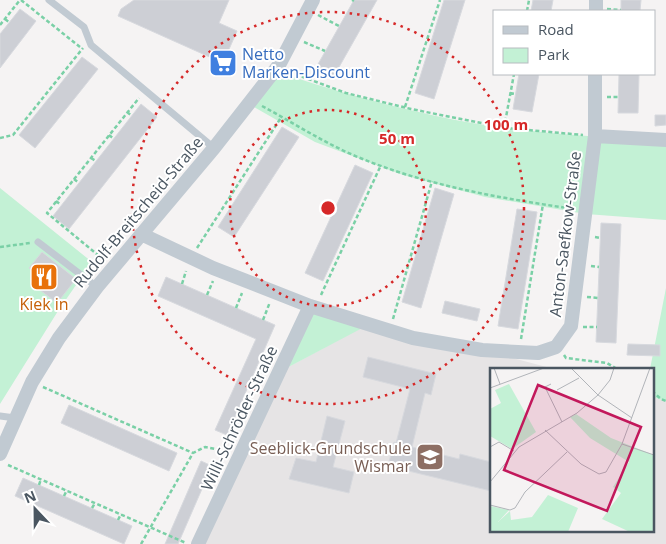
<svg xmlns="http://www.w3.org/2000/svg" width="666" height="544" font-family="'Open Sans',sans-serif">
  <rect width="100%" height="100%" fill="#f5f3f3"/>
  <path fill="#e6e4e5" d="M368 324 482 350 554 369H491V530H652V397L666 401V544H198L281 371Z"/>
  <path fill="#c3f1d5" d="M275 71C328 89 381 104 436 116 509 132 592 137 666 140V220L586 214 485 197 403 175 315 142 249 104Z
    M0 188 92 262 58 311 0 404Z
    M666 288V401L652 397V369H650Z
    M310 306 368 325 281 371Z"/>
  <path fill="#cdcfd5" stroke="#d7d9de" d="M134 0H229L219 23 237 31 223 63 118 16 121 9Z
    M354 0H377L334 76 317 66Z
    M444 0H465L434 99 415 93Z
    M533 0H553L551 11H531Z
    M621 0H641L640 11H621Z
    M20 9 36 21 0 68V34Z
    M82 57 98 69 35 148 19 135Z
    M519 74H539L532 112 513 109Z
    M619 74H639L638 113H618Z
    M141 104 157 117 69 229 53 216Z
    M655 115H666V125L655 126Z
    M282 127 299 137 234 237 218 227Z
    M355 165 373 173 323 281 305 273Z
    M435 188 454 194 421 308 402 302Z
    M517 209 537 212 518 329 498 326Z
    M601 223 621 224 616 343 596 342Z
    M42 252 76 279 57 303 40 290 46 283 29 268Z
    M166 277 275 325 227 435 215 430 256 339 158 296Z
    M445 301 480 309 477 321 442 313Z
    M628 344 660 345V356L627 355Z
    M368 357 436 374 431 395 425 393 412 447 459 459 460 454 491 462V491L388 466 394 442 396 443 410 389 363 377Z
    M69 405 177 453 169 471 61 423Z
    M327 416 345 421 333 467 354 472 349 493 289 479 296 458 316 462Z
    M201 461 212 466 178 544H165Z
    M23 478 132 526 124 544 15 496Z"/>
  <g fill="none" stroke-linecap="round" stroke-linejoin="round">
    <path stroke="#7ad0a6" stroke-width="2.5" stroke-dasharray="4 2.5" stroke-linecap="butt" d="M21 0 80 47
      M352 0 354 1
      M607 9 621 10
      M527 11 529 0
      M318 15 339 26
      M5 19 9 22
      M0 25 20 0
      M304 42 325 51
      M290 71 303 77 346 93 411 109 506 128 583 135
      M510 93 516 94
      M607 97H618
      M262 106C292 122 321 141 353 155 423 185 499 198 574 209
      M405 107 440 0
      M127 112 132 116
      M504 128 514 74
      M109 135 114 139
      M0 138 13 135 83 48
      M91 158 96 161
      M74 179 79 183
      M56 201 61 205
      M595 237 601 238
      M0 247 30 243
      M197 248 282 116
      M104 260 47 213 139 98
      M591 266 599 267
      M182 284 186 271
      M207 295 213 281
      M321 295 381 165
      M587 297 598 298
      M236 308 242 293
      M393 319 432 181
      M263 320 270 302
      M583 327H597
      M521 339 543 204
      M564 355 566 358 607 363 617 369
      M43 387 193 453
      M652 391 661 399 666 401
      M8 465 186 543
      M39 485 41 479
      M64 496 67 490
      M92 508 95 503
      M118 520 121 514
      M141 544 193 453 205 447 227 451"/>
    <path stroke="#c1cad2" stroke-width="7" d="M49 0 84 27 91 45 214 148
      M38 242 97 287
      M0 416 15 418"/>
    <path stroke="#c1cad2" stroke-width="14" d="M596 11V0
      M595 136 666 140
      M141 234 213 268 310 306 413 338 482 350 538 353 556 347 571 326 595 136V74
      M0 454 32 382 59 338 97 287 214 148 279 65 313 0
      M198 544 310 306"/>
  </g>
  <g fill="none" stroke="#d62828" stroke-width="2.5" stroke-dasharray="2.5 5">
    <circle cx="328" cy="208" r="98"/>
    <circle cx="328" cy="208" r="196"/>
  </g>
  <defs>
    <symbol id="supermarket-square" viewBox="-11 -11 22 22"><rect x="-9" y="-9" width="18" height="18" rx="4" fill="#3f7fe0" stroke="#fff"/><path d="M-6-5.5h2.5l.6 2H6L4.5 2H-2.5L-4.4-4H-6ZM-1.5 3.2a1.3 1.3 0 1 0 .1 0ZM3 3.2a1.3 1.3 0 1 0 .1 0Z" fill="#fff"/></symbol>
    <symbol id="restaurant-square" viewBox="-11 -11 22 22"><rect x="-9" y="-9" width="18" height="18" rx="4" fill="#e8710a" stroke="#fff"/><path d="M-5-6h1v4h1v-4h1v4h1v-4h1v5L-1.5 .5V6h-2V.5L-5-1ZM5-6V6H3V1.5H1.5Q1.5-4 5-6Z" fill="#fff"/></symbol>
    <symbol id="school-square" viewBox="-11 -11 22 22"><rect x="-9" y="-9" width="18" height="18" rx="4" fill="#8d6e63" stroke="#fff"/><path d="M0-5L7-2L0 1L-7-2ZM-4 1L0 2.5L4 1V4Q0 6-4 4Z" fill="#fff"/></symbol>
  </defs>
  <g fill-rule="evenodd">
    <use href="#supermarket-square" x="207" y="47" width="32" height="32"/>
    <use href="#restaurant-square" x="28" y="261" width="32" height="32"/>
    <use href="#school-square" x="414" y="441" width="32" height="32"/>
  </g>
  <g text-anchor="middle" stroke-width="4" stroke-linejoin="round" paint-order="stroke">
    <g font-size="16" fill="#366cbe" stroke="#fff" text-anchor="start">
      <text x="242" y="60">Netto<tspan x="242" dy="18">Marken-Discount</tspan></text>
    </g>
    <g font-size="16" fill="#4a5661" stroke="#fff">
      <text transform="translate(138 212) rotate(-50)" y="6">Rudolf-Breitscheid-Straße</text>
      <text transform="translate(565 234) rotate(-83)" y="6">Anton-Saefkow-Straße</text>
      <text transform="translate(239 418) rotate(-65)" y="6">Willi-Schröder-Straße</text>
    </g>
    <g font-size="16" fill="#c56008" stroke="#fff">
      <text x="44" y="310">Kiek in</text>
    </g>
    <g font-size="16" fill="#785e54" stroke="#fff" text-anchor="end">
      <text x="411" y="454">Seeblick-Grundschule<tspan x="411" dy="18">Wismar</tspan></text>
    </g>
  </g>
  <g transform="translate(490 368)">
    <rect width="164" height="164" fill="#f5f3f3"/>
    <path d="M19 16 46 64 22 81 0 68V41L11 35 5 22ZM86 46 121 70 164 87V164H140L112 151 131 125 123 119 139 94 100 70 80 49ZM58 127 88 140 78 164H0V138L19 142 8 154 20 143 21 152 42 149Z" fill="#c3f1d5"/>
    <path fill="none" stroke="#b1b4b9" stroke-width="1" d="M4 0 10 16M81 0 108 27 142 50M61 16 55 19 72 54M0 20 54 0M67 22 89 10M55 62 91 96 109 106 116 104 132 76 160 0M132 76 164 87M0 79 9 74 24 83M0 114 29 79 87 45 108 27 120 12 124 0M0 137 20 142 25 140 35 124 77 84"/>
    <path fill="#c2185b" fill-opacity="0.15" stroke="#c2185b" stroke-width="2.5" d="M48 17 151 59 117 143 14 102Z"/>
    <rect width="164" height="164" fill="none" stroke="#4a5661" stroke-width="2.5"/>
  </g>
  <circle cx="328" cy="208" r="8" fill="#d62828" stroke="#fff" stroke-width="2.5"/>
  <g font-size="15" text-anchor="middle" font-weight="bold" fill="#d62828" stroke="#fff" stroke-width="4" stroke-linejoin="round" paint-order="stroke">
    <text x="506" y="130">100 m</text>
    <text x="397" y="144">50 m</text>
  </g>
  <rect x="493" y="10" width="162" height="65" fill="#ffffff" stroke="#b7bbc0"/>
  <rect x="503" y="26" width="25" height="8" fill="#c1cad2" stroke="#b7bbc0"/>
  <text x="538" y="35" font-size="15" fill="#4a5661">Road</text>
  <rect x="503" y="48" width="25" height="15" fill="#c3f1d5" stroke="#b7bbc0"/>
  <text x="538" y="60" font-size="15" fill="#4a5661">Park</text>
  <g transform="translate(35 509) rotate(338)" stroke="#ffffff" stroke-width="4" paint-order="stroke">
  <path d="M0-4L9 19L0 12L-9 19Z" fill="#4a5661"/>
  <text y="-8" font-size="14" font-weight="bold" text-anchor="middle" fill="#4a5661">N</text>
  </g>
</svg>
